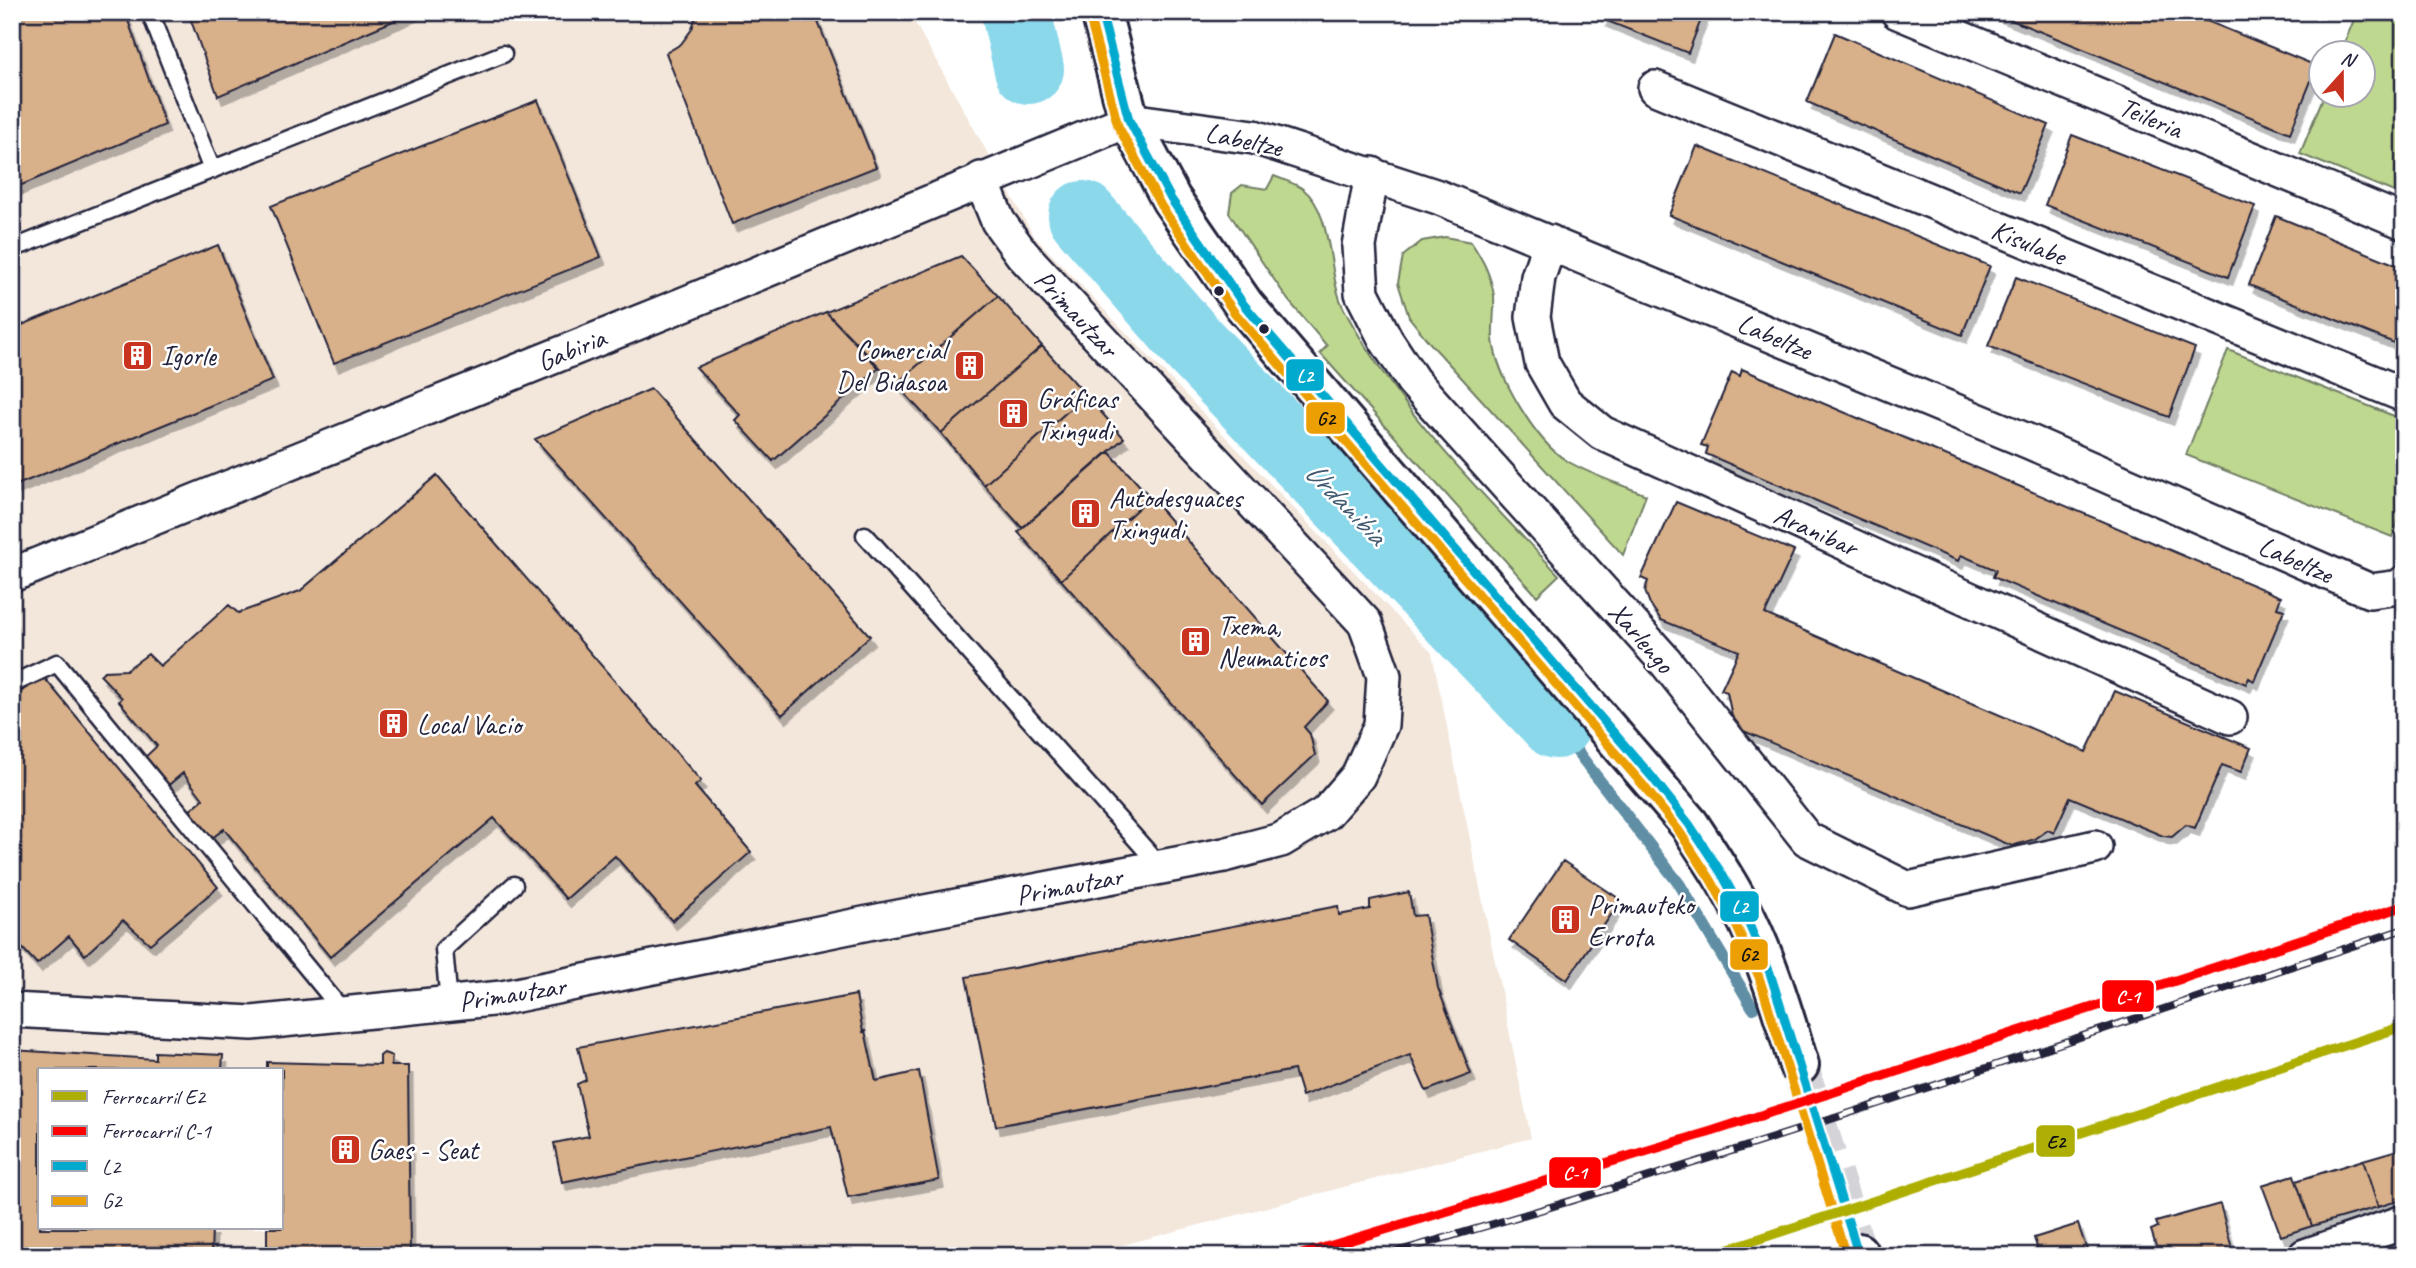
<svg xmlns="http://www.w3.org/2000/svg" width="2416" height="1268" font-family="Caveat,sans-serif">
  <defs>
    <filter id="shadow"><feDropShadow dx="4.5" dy="8" stdDeviation="0" flood-color="#0004"/></filter>
  </defs>
  <rect width="100%" height="100%" fill="#fff"/>
  <filter id="ink" filterUnits="userSpaceOnUse"><feTurbulence type="fractalNoise" baseFrequency=".0143" numOctaves="2"/><feDisplacementMap in="SourceGraphic" scale="14" xChannelSelector="R" yChannelSelector="G"/><feConvolveMatrix kernelMatrix="1 2 1 2 8 2 1 2 1" color-interpolation-filters="sRGB"/></filter>
  <g filter="url(#ink)">
    <path fill="#f3e7dc" fill-rule="evenodd" d="M12 12H909L1034 236 1432 653 1531 1138 1081 1256H12ZM40 1070H282V1228H40Z"/>
    <path fill="#bfd88f" stroke="#707d65" stroke-width="2" d="M2357 12H2404V196L2300 154 2324 95 2364 94V52H2341Z
      M1274 176C1283 180 1295 183 1303 189 1334 213 1327 276 1344 309 1398 411 1480 491 1559 575L1537 596 1320 353 1327 346 1288 300 1229 213 1232 193 1242 185 1267 189Z
      M1445 237 1471 242C1483 260 1491 275 1494 296 1495 310 1492 325 1493 339 1496 375 1536 442 1567 461 1591 475 1620 484 1646 495L1623 555 1429 342 1409 317 1398 283 1403 256 1422 241Z
      M2228 350 2404 420V507L2392 537 2186 455Z"/>
    <g fill="none" stroke-linecap="round" stroke-linejoin="round">
      <path stroke="#618fa5" stroke-width="12" d="M1556 724 1680 885 1753 1008"/>
      <path stroke="#8bd8eb" stroke-width="70" d="M1016 12 1029 69
        M1083 216 1195 346 1556 724"/>
    </g>
    <path fill="#d8b089" stroke="#22223b" stroke-width="2" filter="url(#shadow)" d="M12 12H125L165 125 12 189Z
      M188 12H414L218 96Z
      M697 12H814L876 167 732 224 666 53 681 44 692 29Z
      M1604 12H1704L1688 53 1602 19Z
      M1992 12H2185L2317 66 2290 133Z
      M1835 33 2049 125 2020 193 1807 102Z
      M538 100 601 257 334 363 271 206Z
      M2072 135 2255 206 2228 277 2045 205Z
      M1697 146 1990 266 1962 335 1669 215Z
      M2276 216 2404 268V347L2249 285Z
      M218 245 273 380 12 487V329Z
      M961 256 998 296 896 384 826 312Z
      M2016 277 2195 348 2169 417 1988 346Z
      M998 296 1042 346 941 433 896 384Z
      M826 312 879 368 773 461 735 420 740 415 696 367Z
      M1042 346 1086 395 984 485 941 433Z
      M1742 369 2281 597 2277 608 2284 610 2254 681 2249 678 2246 684 1993 577 1996 570 1961 555 1958 561 1706 454 1708 447 1701 445 1732 372 1740 376Z
      M651 389 870 636 782 715 535 439Z
      M1086 395 1124 438 1022 528 984 485Z
      M1109 452 1150 497 1061 580 1018 532Z
      M437 475 701 781 695 786 751 852 672 921 615 856 566 899 494 818 330 957 224 829 207 842 187 813 203 799 183 773 165 788 142 760 157 746 119 701 122 698 100 675 104 671 126 670 148 654 160 666 229 605 238 613 300 591Z
      M1150 497 1328 701 1304 727 1310 734 1315 755 1262 805 1061 580Z
      M1676 502 1794 551 1765 614 2086 752 2115 691 2251 748 2241 772 2222 765 2195 828 2186 825 2172 837 2163 836 2070 797 2054 833 2048 830 2035 839 2012 846 1739 729 1732 717 1727 692 1721 690 1739 651 1661 620 1650 604 1645 591 1648 581 1641 578Z
      M42 675 218 887 150 944 123 920 85 955 69 936 37 964 12 937V699Z
      M1563 861 1621 900 1567 980 1509 940Z
      M1409 892 1413 916 1425 915 1438 988 1471 1074 1426 1091 1410 1055 1302 1096 1294 1070 996 1126 966 977 1338 906 1339 915 1370 909V900Z
      M856 995 863 1032 865 1031 876 1081 919 1071 939 1180 848 1197 831 1127 562 1182 554 1143 589 1136 577 1084 586 1080 578 1047Z
      M12 1050 155 1059V1052L223 1055 222 1070H40V1228H212L211 1256H12Z
      M384 1053 392 1056 391 1066H408L410 1256H267V1228H282V1070H267V1062L380 1065V1056Z
      M2404 1148V1199L2378 1207 2363 1160Z
      M2363 1160 2378 1207 2312 1226 2296 1181Z
      M2294 1175 2312 1226 2281 1236 2262 1185Z
      M2220 1204 2233 1252 2221 1256H2159L2151 1230 2158 1227 2156 1222Z
      M2078 1224 2089 1256H2040L2034 1238Z"/>
    <g fill="none" stroke-linecap="round" stroke-linejoin="round">
      <path stroke="#d3d3d8" stroke-width="38" stroke-dasharray="38 19" stroke-linecap="butt" d="M1799 1065 1858 1253"/>
      <defs>
        <path id="service" d="M150 12 212 170
          M12 249 503 54
          M865 535 1161 867
          M12 684 57 663 345 1014
          M449 1004 444 949 514 885"/>
        <path id="minor" d="M1898 12 2404 222
          M1655 88 2404 395
          M1372 174 1359 246 1362 293 1386 340 1413 381 1665 661 1807 839 1908 889 2095 847
          M1550 242 1538 277 1533 317 1542 363 1565 403 1602 433 2230 717
          M12 575 689 302 1129 120 1254 137 1438 197 2030 442 2370 591 2400 587 2404 583
          M12 1010 252 1023 502 998 888 919 1224 855 1281 840 1326 813 1358 776 1381 725 1384 676 1365 623 1022 254 998 221 981 179
          M2305 1256 2404 1222"/>
        <path id="secondary" d="M1101 12 1129 120 1171 199 1244 305 1689 824C1710 856 1731 887 1748 922 1770 968 1784 1017 1799 1065
          M1858 1253 1859 1256"/>
      </defs>
      <use href="#service" stroke="#22223b" stroke-width="21"/>
      <use href="#minor" stroke="#22223b" stroke-width="38"/>
      <use href="#secondary" stroke="#22223b" stroke-width="44"/>
      <use href="#service" stroke="#fff" stroke-width="16"/>
      <use href="#minor" stroke="#fff" stroke-width="33"/>
      <use href="#secondary" stroke="#fff" stroke-width="38"/>
      <defs>
        <path id="rail" d="M1381 1256C1726 1160 2064 1041 2404 929"/>
      </defs>
      <use href="#rail" stroke="#22223b" stroke-width="8"/>
      <use href="#rail" stroke="#fff" stroke-width="5" stroke-dasharray="16" stroke-linecap="butt"/>
      <defs>
        <path id="bus-1" d="M1101 12 1129 120 1171 199 1244 305 1652 777 1689 824 1722 874 1748 922 1770 973 1859 1256"/>
        <path id="bus-2" d="M1089 15 1118 126 1161 206 1234 312 1643 785 1679 831 1711 880 1737 927 1759 977 1846 1256"/>
      </defs>
      <use href="#bus-1" stroke="#fff" stroke-width="14"/>
      <use href="#bus-2" stroke="#fff" stroke-width="14"/>
      <use href="#bus-1" stroke="#00a9ce" stroke-width="9"/>
      <use href="#bus-2" stroke="#ec9f03" stroke-width="9"/>
      <defs>
        <path id="rail-1" d="M1707 1256 2404 1026"/>
        <path id="rail-2" d="M1297 1256 1713 1131 2404 906"/>
      </defs>
      <use href="#rail-1" stroke="#fff" stroke-width="16"/>
      <use href="#rail-2" stroke="#fff" stroke-width="16"/>
      <use href="#rail-1" stroke="#adae06" stroke-width="10"/>
      <use href="#rail-2" stroke="#f00" stroke-width="10"/>
    </g>
  </g>
  <defs>
    <symbol id="building-square" viewBox="-11 -11 22 22"><rect x="-9" y="-9" width="18" height="18" rx="4" fill="#c8321e" stroke="#fff"/><path d="M-4-6H4V6H1V3H-1V6H-4ZM-2.5-4.3h1.7v1.8h-1.7ZM.8-4.3h1.7v1.8H.8ZM-2.5-1h1.7V.8h-1.7ZM.8-1h1.7V.8H.8Z" fill="#fff"/></symbol>
  </defs>
  <g fill-rule="evenodd">
    <use href="#building-square" x="120" y="338" width="35" height="35"/>
    <use href="#building-square" x="952" y="348" width="35" height="35"/>
    <use href="#building-square" x="996" y="396" width="35" height="35"/>
    <use href="#building-square" x="1068" y="496" width="35" height="35"/>
    <use href="#building-square" x="1178" y="624" width="35" height="35"/>
    <use href="#building-square" x="376" y="706" width="35" height="35"/>
    <use href="#building-square" x="1548" y="902" width="35" height="35"/>
    <use href="#building-square" x="328" y="1132" width="35" height="35"/>
  </g>
  <g fill="#22223b" stroke="#fff" stroke-width="2.5">
    <circle cx="1219" cy="291" r="6"/>
    <circle cx="1264" cy="329" r="6"/>
  </g>
  <g text-anchor="middle" stroke-width="5" stroke-linejoin="round" paint-order="stroke">
    <g font-size="28" fill="#22223b" stroke="#fff">
      <text transform="translate(2151 117) rotate(23)" y="10">Teileria</text>
      <text transform="translate(1244 139) rotate(12)" y="10">Labeltze</text>
      <text transform="translate(2029 242) rotate(22)" y="10">Kisulabe</text>
      <text transform="translate(1077 313) rotate(47)" y="10">Primautzar</text>
      <text transform="translate(1775 336) rotate(23)" y="10">Labeltze</text>
      <text transform="translate(571 349) rotate(-22)" y="10">Gabiria</text>
      <text transform="translate(1816 530) rotate(24)" y="10">Aranibar</text>
      <text transform="translate(2296 559) rotate(24)" y="10">Labeltze</text>
      <text transform="translate(1642 637) rotate(49)" y="10">Xarlengo</text>
      <text transform="translate(1069 885) rotate(-11)" y="10">Primautzar</text>
      <text transform="translate(512 993) rotate(-9)" y="10">Primautzar</text>
    </g>
    <g font-size="28" fill="#22223b" stroke="#fff" text-anchor="start">
      <text x="946" y="359" text-anchor="end">Comercial<tspan x="946" dy="32">Del Bidasoa</tspan></text>
      <text x="161" y="365">Igorle</text>
      <text x="1037" y="408">Gráficas<tspan x="1037" dy="32">Txingudi</tspan></text>
      <text x="1109" y="507">Autodesguaces<tspan x="1109" dy="32">Txingudi</tspan></text>
      <text x="1218" y="635">Txema,<tspan x="1218" dy="32">Neumaticos</tspan></text>
      <text x="417" y="734">Local Vacio</text>
      <text x="1588" y="914">Primauteko<tspan x="1588" dy="32">Errota</tspan></text>
      <text x="368" y="1159">Gaes - Seat</text>
    </g>
    <g font-size="30" font-style="italic" fill="#425970" stroke="#fff">
      <text transform="translate(1346 503) rotate(46)" y="10">Urdanibia</text>
    </g>
  </g>
  <g stroke="#fff" stroke-width="2.5">
    <rect x="1285" y="358" width="40" height="34" rx="7" fill="#00a9ce"/>
    <rect x="1305" y="401" width="41" height="34" rx="7" fill="#ec9f03"/>
    <rect x="1719" y="890" width="41" height="33" rx="7" fill="#00a9ce"/>
    <rect x="1729" y="938" width="40" height="33" rx="7" fill="#ec9f03"/>
    <rect x="2101" y="979" width="54" height="34" rx="7" fill="#f00"/>
    <rect x="2035" y="1124" width="41" height="34" rx="7" fill="#adae06"/>
    <rect x="1548" y="1156" width="54" height="33" rx="7" fill="#f00"/>
  </g>
  <g font-size="19" text-anchor="middle" font-weight="bold" fill="#fff">
    <text x="1305" y="382">L2</text>
    <text x="1740" y="913">L2</text>
    <text x="2128" y="1003">C-1</text>
    <text x="1575" y="1179">C-1</text>
  </g>
  <g font-size="19" text-anchor="middle" font-weight="bold" fill="#111">
    <text x="1326" y="425">G2</text>
    <text x="1749" y="961">G2</text>
    <text x="2056" y="1148">E2</text>
  </g>
  <rect width="2416" height="1268" fill="none" stroke="#fff" stroke-width="42"/>
  <rect x="21" y="21" width="2374" height="1226" fill="none" stroke="#22223b" stroke-width="2.5" filter="url(#ink)"/>
  <rect x="38" y="1068" width="245" height="161" fill="#ffffff" stroke="#a7a7b1" stroke-width="2"/>
  <rect x="52" y="1091" width="35" height="10" fill="#adae06" stroke="#a7a7b1" stroke-width="2"/>
  <text x="102" y="1104" font-size="21" fill="#22223b">Ferrocarril E2</text>
  <rect x="52" y="1126" width="35" height="10" fill="#ff0000" stroke="#a7a7b1" stroke-width="2"/>
  <text x="102" y="1138" font-size="21" fill="#22223b">Ferrocarril C-1</text>
  <rect x="52" y="1161" width="35" height="10" fill="#00a9ce" stroke="#a7a7b1" stroke-width="2"/>
  <text x="102" y="1174" font-size="21" fill="#22223b">L2</text>
  <rect x="52" y="1196" width="35" height="10" fill="#ec9f03" stroke="#a7a7b1" stroke-width="2"/>
  <text x="102" y="1208" font-size="21" fill="#22223b">G2</text>
  <g transform="translate(2342 74) rotate(21)"><circle r="33" fill="#ffffff" stroke="#a7a7b1" stroke-width="2"/>
  <path d="M0-5L12 26L0 18L-12 26Z" fill="#c8321e"/>
  <text y="-10" font-size="19" font-weight="bold" text-anchor="middle" fill="#22223b">N</text>
  </g>
</svg>
